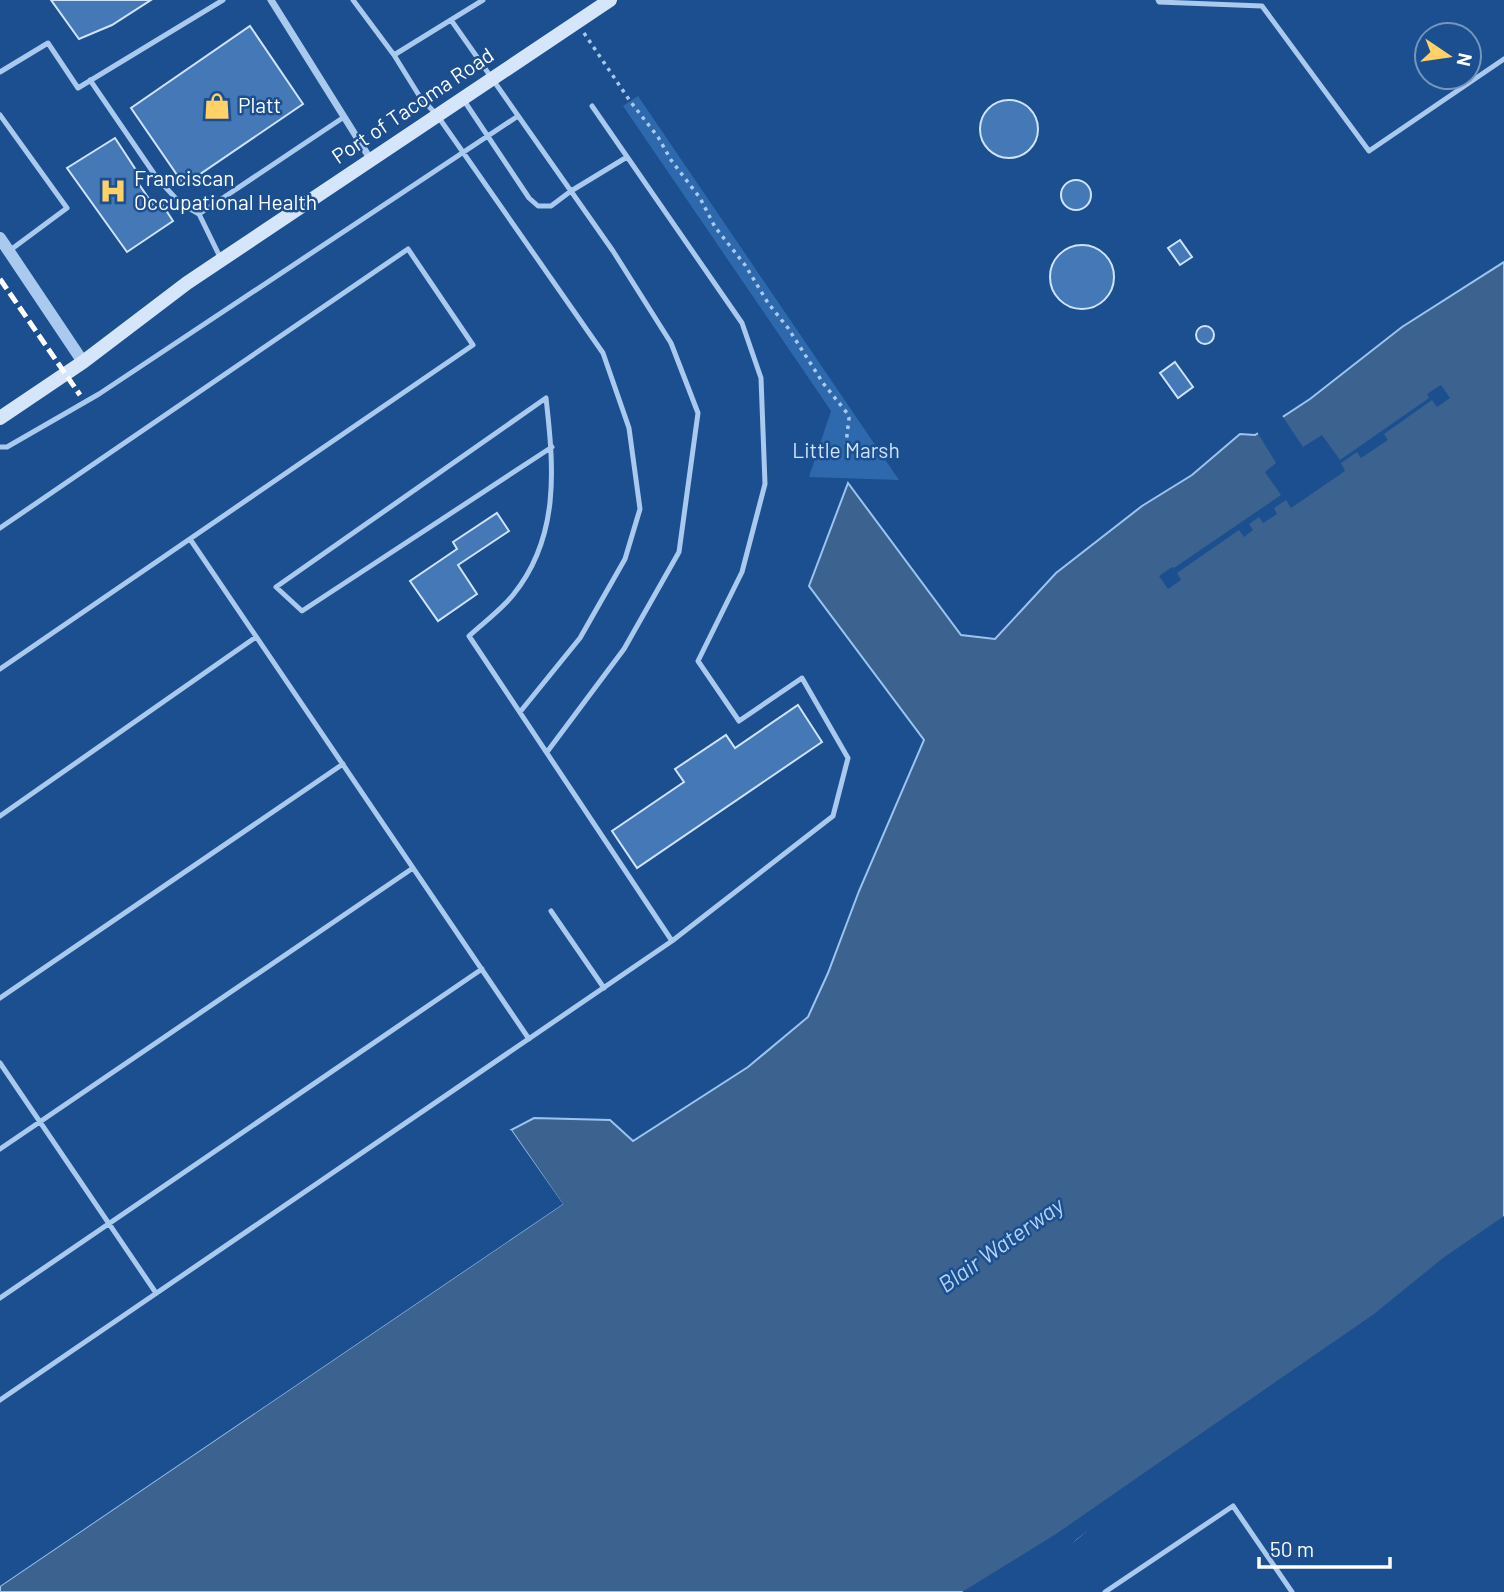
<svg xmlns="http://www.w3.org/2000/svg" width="1504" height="1592" font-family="Barlow,sans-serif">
  <rect width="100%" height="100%" fill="#1b4f8f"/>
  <path fill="#2e69ad" d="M638 96 899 480 809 477 831 411 623 106Z"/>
  <path fill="#3c6290" stroke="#9cc4f0" stroke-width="2" d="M1504 262V1238L1127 1496 1013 1592H0V1586L562 1204 511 1130 534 1118 610 1120 633 1141 748 1067 808 1017 828 973 859 891 924 740 809 586 848 483 961 635 995 639 1056 573 1142 506 1192 475 1240 434 1255 435 1310 399 1402 327Z"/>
  <path fill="#1b4f8f" d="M1441 385 1450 398 1437 407 1432 400 1384 434 1388 440 1361 458 1357 452 1341 463 1345 471 1291 508 1286 500 1274 508 1277 514 1263 523 1259 517 1249 524 1253 530 1244 537 1239 530 1177 573 1181 580 1168 589 1159 576 1172 567 1174 568 1281 495 1265 472 1276 463 1256 430 1281 414 1303 447 1322 435 1340 460 1429 398 1427 394Z
    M511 1130 563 1204 0 1586V1582L558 1203 508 1132Z
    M1504 1216V1242L1335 1362 1129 1499 1077 1539 1035 1583 1020 1592H962L1056 1534 1232 1412 1374 1314 1443 1258Z"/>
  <path fill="#4478b7" stroke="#cfe3fa" stroke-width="2" d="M51 0H151L112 25 79 39Z
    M250 26 303 104 184 185 131 108Z
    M980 129a29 29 0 1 1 58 0a29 29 0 1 1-58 0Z
    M115 138 136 170 139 178 136 180 154 206 160 201 173 221 127 252 67 168Z
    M1061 195a15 15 0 1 1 30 0a15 15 0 1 1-30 0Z
    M1180 240 1192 257 1180 265 1168 248Z
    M1050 277a32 32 0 1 1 64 0a32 32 0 1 1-64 0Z
    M1196 335a9 9 0 1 1 18 0a9 9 0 1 1-18 0Z
    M1175 362 1193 387 1178 398 1160 373Z
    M497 513 509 531 458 565 477 594 438 621 410 581 457 549 453 542Z
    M798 705 822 742 637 868 612 831 684 782 675 769 726 735 735 748Z"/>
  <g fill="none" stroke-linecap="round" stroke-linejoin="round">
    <path stroke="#a9c9ee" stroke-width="3.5" stroke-dasharray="3.5 5" stroke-linecap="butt" d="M584 33 630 101 658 137 671 160 700 198 715 227 745 265 768 303 788 328 823 383 847 413 849 418 846 444"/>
    <path stroke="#a9c9ee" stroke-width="5" d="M353 0 394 55
      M483 0 394 55 420 97 437 115 603 353 629 428 640 509 625 559 580 638 520 712
      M1158 0 1159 2 1262 6 1369 151 1504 59
      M451 20 613 251 671 343 698 413 679 552 624 649 547 752
      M0 72 48 43 78 88 223 0
      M90 80 157 178 180 203 199 214 221 259
      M463 99 529 198 538 206H551L571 191 627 157
      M0 115 67 208 9 251
      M199 214 344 117
      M0 447H7L99 394 518 116
      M552 447 302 611 276 587 546 398C554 468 560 537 513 595 501 610 483 623 469 636L672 941
      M0 528 408 249 473 345 0 669
      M190 539 529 1039
      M0 816 256 637
      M551 911 604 988
      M0 998 343 764
      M0 1063 156 1293
      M0 1149 413 868
      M0 1298 482 969
      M0 1400 672 941 833 816 848 758 802 678 739 721 698 661 742 572 765 484 761 378 742 323 592 106
      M1105 1592 1233 1506 1292 1592"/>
    <path stroke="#a9c9ee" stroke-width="7" d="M271 0 371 160"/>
    <path stroke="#a9c9ee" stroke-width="12" d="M0 238 83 362"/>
    <path stroke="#d6e6fa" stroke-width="14" d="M0 418 83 362 187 283 610 0"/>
    <path stroke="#fff" stroke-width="5" stroke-dasharray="12 5" stroke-linecap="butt" d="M0 279 80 395"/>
  </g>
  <defs>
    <symbol id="shop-bare" viewBox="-9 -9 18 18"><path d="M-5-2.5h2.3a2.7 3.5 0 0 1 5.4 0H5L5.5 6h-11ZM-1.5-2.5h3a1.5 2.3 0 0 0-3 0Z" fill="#ffd166" stroke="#1b4f8f" stroke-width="2.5" paint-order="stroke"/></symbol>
    <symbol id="hospital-bare" viewBox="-9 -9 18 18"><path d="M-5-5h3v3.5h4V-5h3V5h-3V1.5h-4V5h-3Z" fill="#ffd166" stroke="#1b4f8f" stroke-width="2.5" paint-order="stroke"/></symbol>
  </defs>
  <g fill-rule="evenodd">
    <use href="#shop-bare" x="198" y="87" width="38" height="38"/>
    <use href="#hospital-bare" x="94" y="172" width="38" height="38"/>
  </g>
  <g text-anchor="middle" stroke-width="5" stroke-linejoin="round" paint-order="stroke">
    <g font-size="21" fill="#fff" stroke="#1b4f8f" text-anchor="start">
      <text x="238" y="113">Platt</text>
      <text x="134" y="186">Franciscan<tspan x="134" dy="24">Occupational Health</tspan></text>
    </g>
    <g font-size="21" fill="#fff" stroke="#1b4f8f">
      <text transform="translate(413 106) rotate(-34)" y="7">Port of Tacoma Road</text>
    </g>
    <g font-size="21" fill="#cfe3fa" stroke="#1b4f8f">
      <text x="846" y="458">Little Marsh</text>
    </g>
    <g font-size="23" font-style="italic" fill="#b5d3f5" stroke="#1b4f8f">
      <text transform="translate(1001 1245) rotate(-35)" y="8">Blair Waterway</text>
    </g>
  </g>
  <g transform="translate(1448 56) rotate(103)"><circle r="33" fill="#1b4f8f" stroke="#7695bc" stroke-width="2"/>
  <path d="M0-5L12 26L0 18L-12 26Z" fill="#ffd166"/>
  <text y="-10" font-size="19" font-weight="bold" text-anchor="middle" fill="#ffffff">N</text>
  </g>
  <path d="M1259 1557v10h131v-10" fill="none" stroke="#ffffff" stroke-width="3.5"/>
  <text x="1270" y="1557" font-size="21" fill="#ffffff" stroke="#1b4f8f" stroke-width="5" paint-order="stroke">50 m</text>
</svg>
